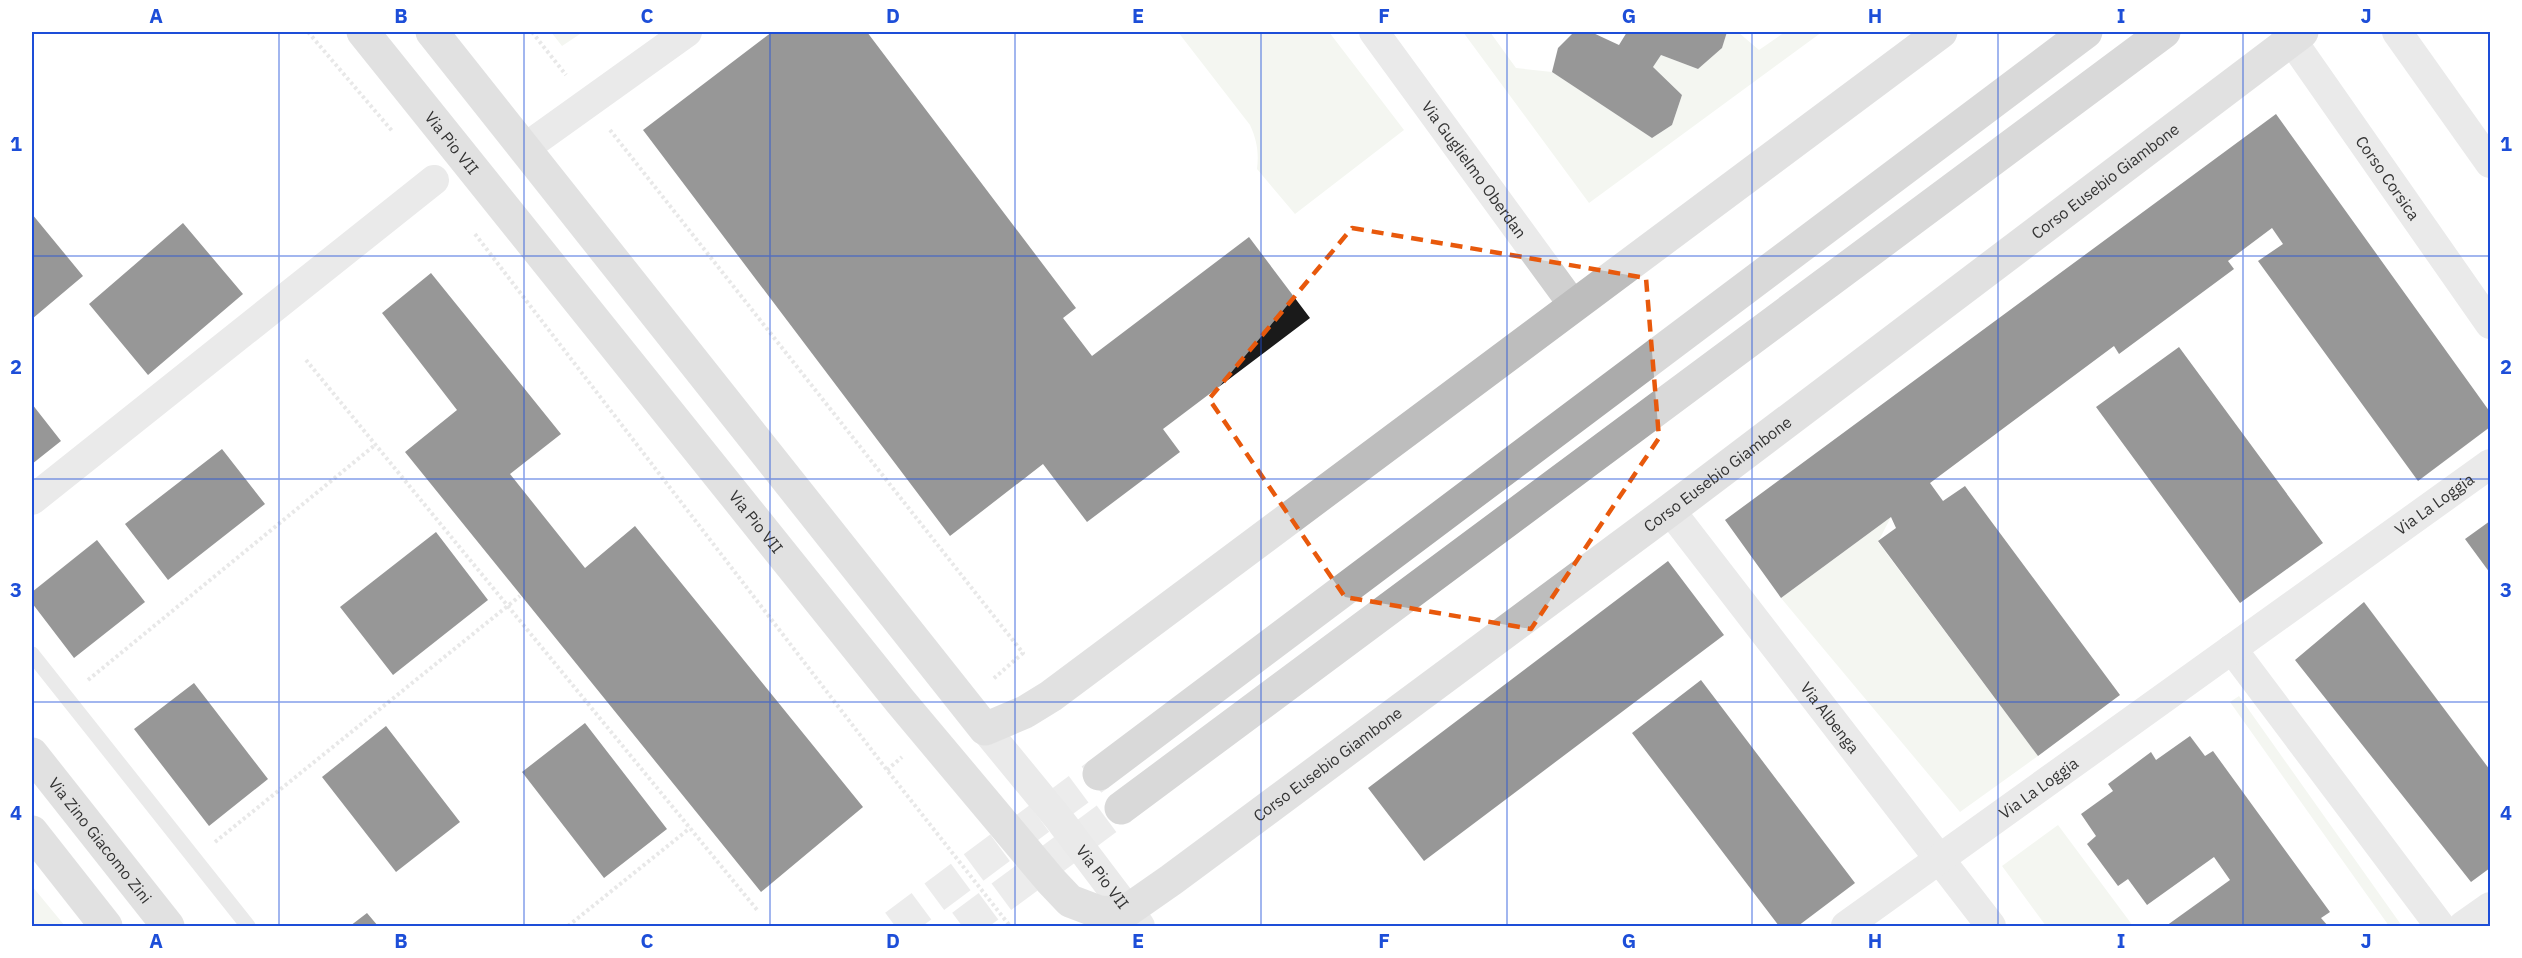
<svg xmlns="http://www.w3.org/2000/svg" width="2522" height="958" font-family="'IBM Plex Sans',sans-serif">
  <rect width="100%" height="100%" fill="#fff"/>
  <path fill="#e6ecdf" d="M551 32H583L562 46Z
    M1178 32H1329L1404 130 1295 214 1257 169C1259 153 1257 140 1250 125Z
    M1463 32H1490L1516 68 1552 72 1652 138 1672 125 1682 95 1653 67 1661 55 1698 69 1722 48 1727 32H1738L1759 50 1785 32H1822L1589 203Z
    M1891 517 1878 542 2038 756 1960 812 1781 598Z
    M2239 696 2402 926H2389L2230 702Z
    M2058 825 2133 926H2046L2002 866Z
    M32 886 65 926H32Z"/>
  <path fill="#1a1a1a" d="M772 32H867L1076 308 1063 318 1092 356 1249 237 1310 318 1163 429 1180 452 1087 522 1043 464 950 536 643 130Z
    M1574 32H1591L1619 45 1627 32H1727L1722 48 1698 69 1661 55 1653 67 1682 95 1672 125 1652 138 1552 72 1558 48Z
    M2276 114 2490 412V427L2418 481 2258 261 2283 244 2272 228 2228 261 2234 269 2119 354 2114 346 1930 483 1943 501 1965 486 2120 695 2038 756 1878 541 1896 528 1891 517 1781 598 1725 520Z
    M32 214 83 276 32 319Z
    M183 223 243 294 148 375 89 304Z
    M431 273 561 434 510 474 585 568 635 526 863 807 761 892 405 452 457 410 382 313Z
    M2179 347 2323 543 2240 603 2096 407Z
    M32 404 61 441 32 464Z
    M222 449 265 504 168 580 125 524Z
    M2490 521V573L2465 539Z
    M436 532 488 600 393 675 340 607Z
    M97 540 145 602 74 658 32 603V592Z
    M1668 561 1724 635 1424 861 1368 788Z
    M2364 602 2490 770V868L2471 882 2295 660Z
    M1701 680 1855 883 1798 926H1779L1632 733Z
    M194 683 268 779 209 826 134 729Z
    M585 723 667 829 604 878 522 772Z
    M386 726 460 822 396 872 322 777Z
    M2190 736 2205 756 2213 751 2330 912 2321 918 2328 926H2166L2230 880 2214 857 2147 905 2128 879 2118 886 2087 844 2096 836 2081 814 2113 791 2108 784 2151 752 2156 760Z
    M367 913 378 926H350Z"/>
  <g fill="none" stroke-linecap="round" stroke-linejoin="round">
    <path stroke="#d6d6d6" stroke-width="33" stroke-dasharray="33 16" stroke-linecap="butt" d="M895 926 1099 774
      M962 926 1121 808"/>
    <path stroke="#cdcdcd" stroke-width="4" stroke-dasharray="3 3" stroke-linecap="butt" d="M308 32 393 132
      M532 32 566 75
      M610 130 1023 653 992 680
      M475 234 887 770 1010 926
      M306 360 758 911
      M88 680 375 445
      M887 770 902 757
      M215 842 520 596
      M568 926 690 828"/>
    <path stroke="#d0d0d0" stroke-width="15" d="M32 654 248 926"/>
    <g stroke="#d0d0d0" stroke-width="30">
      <path id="s1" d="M1374 32 1574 306"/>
      <path id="s2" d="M2286 32 2490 324"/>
      <path d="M2397 32 2490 163"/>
      <path d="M525 148 687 32"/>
      <path d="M32 500 434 180"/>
      <path id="s3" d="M1670 510 1991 926"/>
      <path d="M2232 649 2440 926"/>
      <path id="s4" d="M985 729 1059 819 1140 926"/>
      <path id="s5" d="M1846 926 2490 464"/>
      <path d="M2463 926 2490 907"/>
    </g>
    <g stroke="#bdbdbd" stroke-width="33">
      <path id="s6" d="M363 32 900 701 1051 881 1070 901 1099 912 1116 913 1128 910 1171 880 1670 510 2302 32"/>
      <path d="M432 32 985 729 1025 712 1051 696 1941 32"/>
      <path id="s7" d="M32 754 168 926"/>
      <path d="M32 832 106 926"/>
    </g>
    <path stroke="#ababab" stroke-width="33" d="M1099 774 2086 32
      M1121 808 2164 32"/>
  </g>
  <path d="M0 0H2522V958H0ZM1352 228 1646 278 1659 438 1531 629 1345 597 1209 399Z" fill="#fff" fill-opacity=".55" fill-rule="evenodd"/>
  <path fill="none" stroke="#e8590c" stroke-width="4.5" stroke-dasharray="12 8" stroke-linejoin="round" d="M1352 228 1646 278 1659 438 1531 629 1345 597 1209 399Z"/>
  <path fill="none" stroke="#1d4ed8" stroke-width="1.5" stroke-opacity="0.55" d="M279 32V926M524 32V926M770 32V926M1015 32V926M1261 32V926M1507 32V926M1752 32V926M1998 32V926M2243 32V926M32 256H2490M32 479H2490M32 702H2490"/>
  <g text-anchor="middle" stroke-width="6" stroke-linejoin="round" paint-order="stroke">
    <g font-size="16" fill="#333" stroke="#fff">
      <text dy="6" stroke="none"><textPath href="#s6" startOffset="142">Via Pio VII</textPath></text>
      <text dy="6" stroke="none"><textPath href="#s1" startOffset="170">Via Guglielmo Oberdan</textPath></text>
      <text dy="6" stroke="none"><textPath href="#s2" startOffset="178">Corso Corsica</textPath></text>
      <text dy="6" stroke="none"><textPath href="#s6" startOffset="2400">Corso Eusebio Giambone</textPath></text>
      <text dy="6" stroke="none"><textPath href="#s6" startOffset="1914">Corso Eusebio Giambone</textPath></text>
      <text dy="6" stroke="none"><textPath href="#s5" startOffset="724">Via La Loggia</textPath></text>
      <text dy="6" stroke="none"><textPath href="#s6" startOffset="628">Via Pio VII</textPath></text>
      <text dy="6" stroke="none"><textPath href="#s3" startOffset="262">Via Albenga</textPath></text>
      <text dy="6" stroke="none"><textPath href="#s6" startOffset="1428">Corso Eusebio Giambone</textPath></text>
      <text dy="6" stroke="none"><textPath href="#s5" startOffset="237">Via La Loggia</textPath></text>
      <text dy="6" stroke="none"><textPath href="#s7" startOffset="110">Via Zino Giacomo Zini</textPath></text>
      <text dy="6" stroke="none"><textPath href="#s4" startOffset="189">Via Pio VII</textPath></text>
    </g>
  </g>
  <rect width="2522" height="958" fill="none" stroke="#ffffff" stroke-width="66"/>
  <rect x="33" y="33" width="2456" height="892" fill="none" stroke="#1d4ed8" stroke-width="2"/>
  <g font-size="20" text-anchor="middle" font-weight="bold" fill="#1d4ed8">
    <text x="156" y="23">A</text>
    <text x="401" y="23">B</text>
    <text x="647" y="23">C</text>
    <text x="893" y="23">D</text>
    <text x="1138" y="23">E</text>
    <text x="1384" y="23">F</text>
    <text x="1629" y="23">G</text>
    <text x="1875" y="23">H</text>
    <text x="2121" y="23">I</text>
    <text x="2366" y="23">J</text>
    <text x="16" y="151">1</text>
    <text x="2506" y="151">1</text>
    <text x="16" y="374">2</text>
    <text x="2506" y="374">2</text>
    <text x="16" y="597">3</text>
    <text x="2506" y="597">3</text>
    <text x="16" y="820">4</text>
    <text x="2506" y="820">4</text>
    <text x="156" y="948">A</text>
    <text x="401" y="948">B</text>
    <text x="647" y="948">C</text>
    <text x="893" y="948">D</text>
    <text x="1138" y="948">E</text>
    <text x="1384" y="948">F</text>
    <text x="1629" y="948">G</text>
    <text x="1875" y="948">H</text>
    <text x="2121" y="948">I</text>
    <text x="2366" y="948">J</text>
  </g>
</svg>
